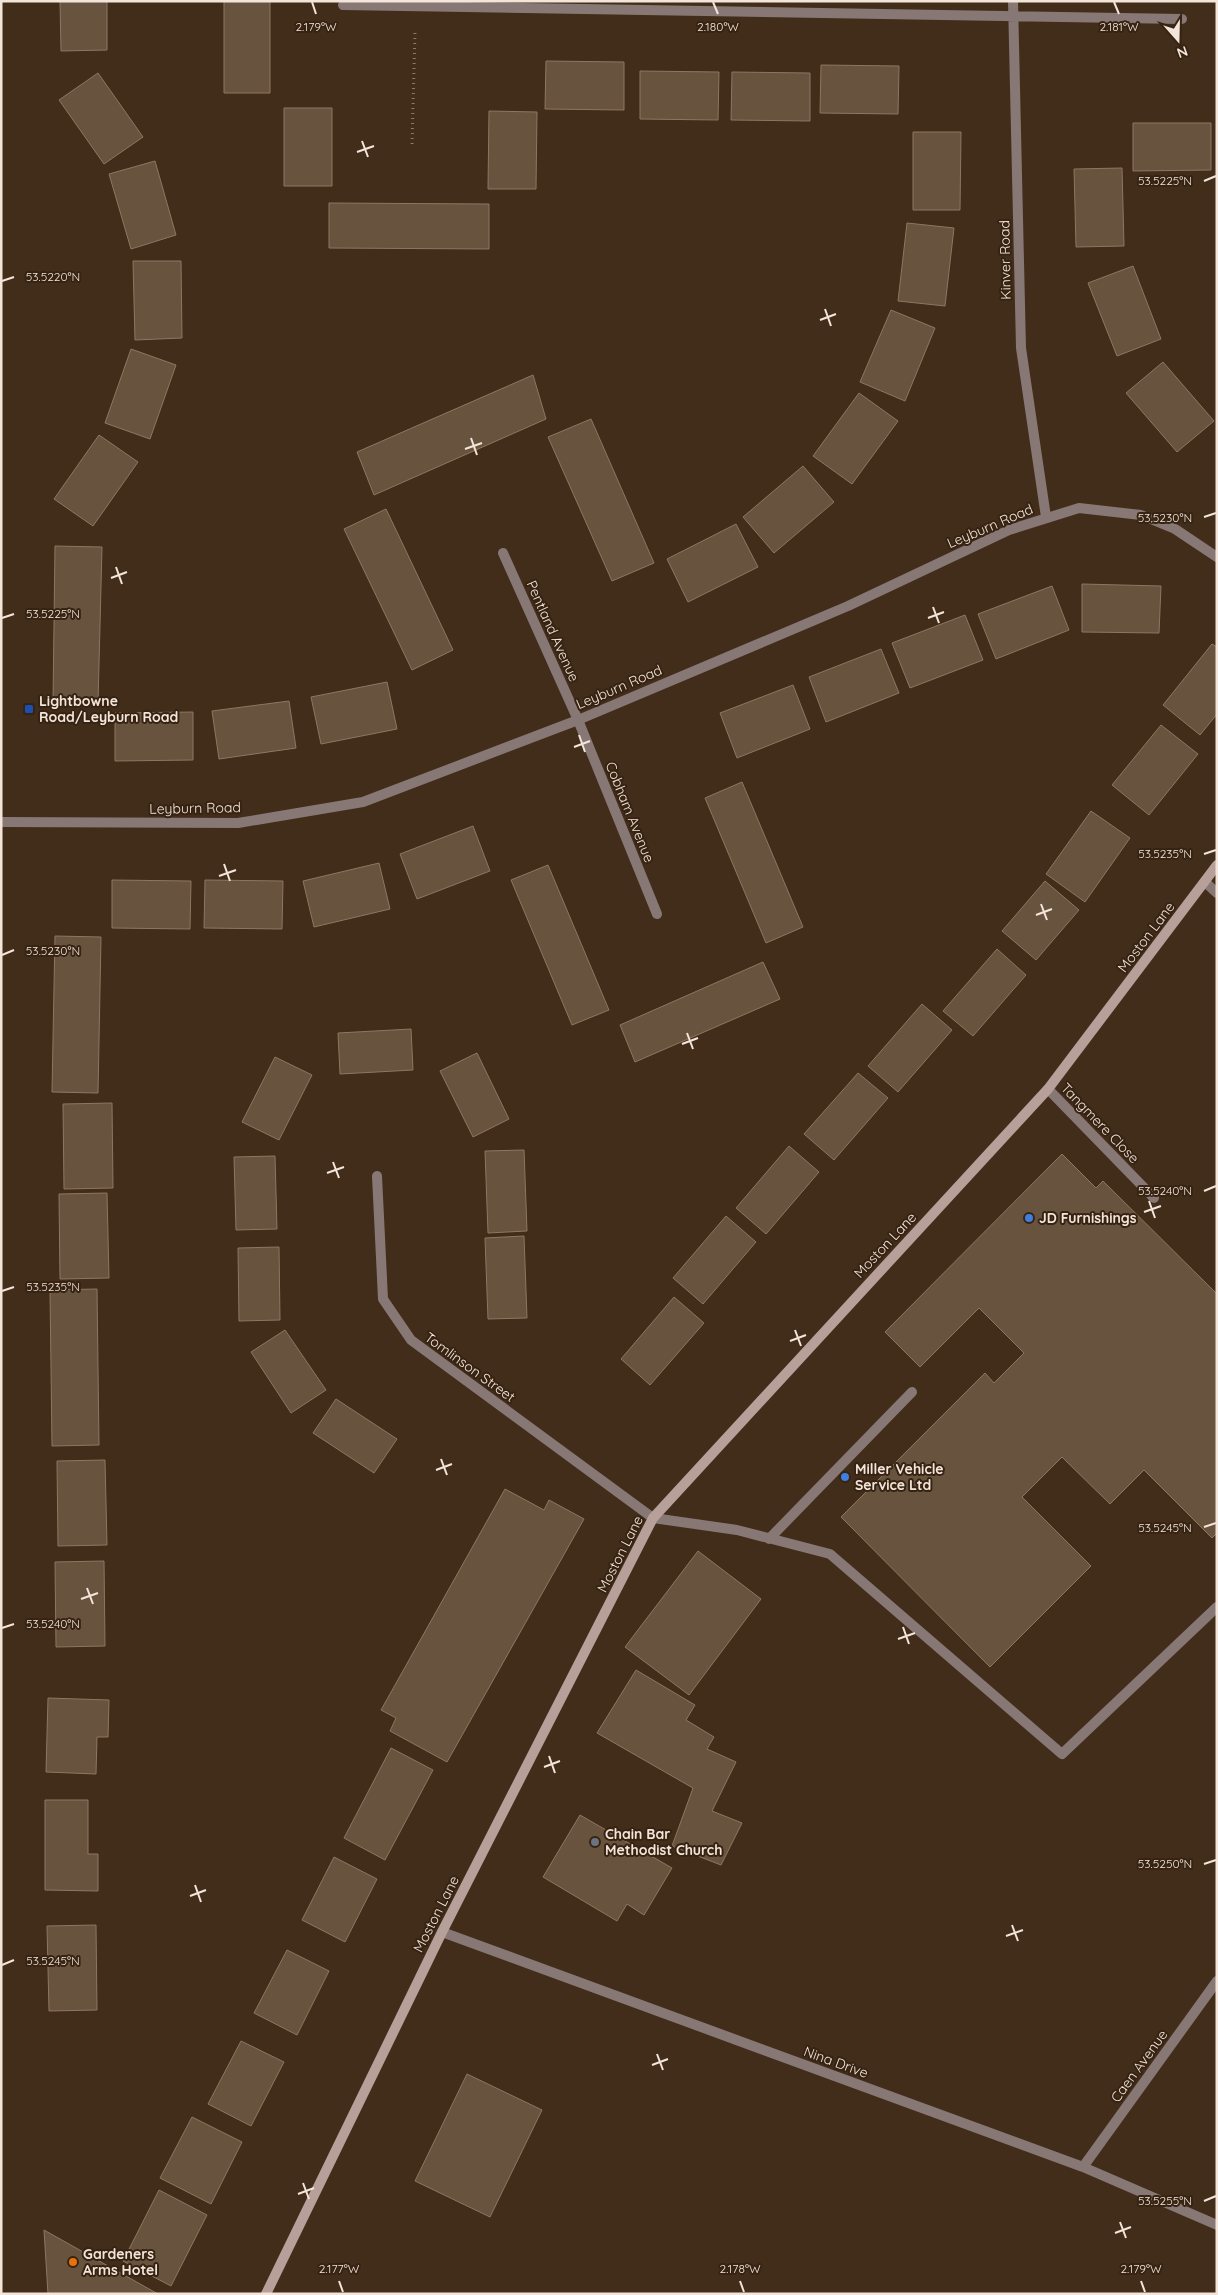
<svg xmlns="http://www.w3.org/2000/svg" width="1218" height="2295" font-family="Quicksand,sans-serif">
  <rect width="100%" height="100%" fill="#422d1b"/>
  <path fill="#68533f" stroke="#8e7762" d="M60 1H107V50L61 51Z
    M224 1H270V93H224Z
    M546 61 624 62V110L545 109Z
    M821 65 899 66 898 114 820 113Z
    M640 71 719 72 718 120 640 119Z
    M732 72 810 73V121L731 120Z
    M98 73 143 137 104 164 59 100Z
    M284 108H332V186H284Z
    M489 111 537 112 536 189H488Z
    M1133 123H1211V170L1133 171Z
    M913 132H961L960 210H913Z
    M155 161 176 235 131 249 109 174Z
    M1122 168 1124 246 1076 247 1074 169Z
    M329 203 489 204V249L329 248Z
    M907 223 954 228 945 306 898 301Z
    M133 261H181L182 338 135 340Z
    M1133 266 1161 339 1117 356 1088 283Z
    M891 310 935 328 905 401 860 382Z
    M131 349 176 365 150 439 105 423Z
    M1163 362 1214 421 1177 452 1126 393Z
    M533 375 546 419 374 495 357 452Z
    M859 393 898 421 852 484 813 456Z
    M591 419 654 563 612 581 548 437Z
    M99 435 138 462 93 526 54 499Z
    M803 466 834 502 774 553 743 517Z
    M386 509 453 650 412 670 344 529Z
    M736 524 758 567 688 602 667 559Z
    M55 546 102 547 98 703 53 702Z
    M1082 584 1161 586 1159 633 1082 632Z
    M1052 586 1069 630 996 659 978 614Z
    M965 615 983 660 910 688 892 643Z
    M1212 644 1217 647V714L1200 735 1163 705Z
    M881 649 899 693 826 722 809 677Z
    M387 682 397 729 321 744 311 697Z
    M793 685 810 729 737 758 720 713Z
    M289 701 296 748 219 759 212 711Z
    M193 712V760L115 761V713Z
    M1161 725 1198 754 1149 815 1112 785Z
    M742 782 803 927 766 943 705 798Z
    M1091 811 1130 838 1085 902 1046 874Z
    M473 826 490 871 417 899 400 854Z
    M379 863 390 909 314 927 303 881Z
    M548 865 609 1010 572 1025 511 880Z
    M112 880 191 881 190 929 112 928Z
    M205 880 283 881 282 929 204 928Z
    M1045 881 1079 910 1036 960 1002 931Z
    M55 936 101 937 98 1093 52 1092Z
    M997 949 1026 975 973 1036 943 1011Z
    M763 962 780 999 635 1062 620 1025Z
    M922 1004 952 1030 898 1092 868 1066Z
    M411 1029 413 1070 340 1074 338 1033Z
    M477 1053 509 1119 473 1137 440 1071Z
    M275 1057 312 1075 279 1140 242 1122Z
    M858 1073 888 1098 834 1160 804 1134Z
    M112 1103 113 1188 64 1189 63 1104Z
    M789 1146 819 1172 766 1234 736 1208Z
    M524 1150 527 1231 488 1233 485 1151Z
    M1062 1154 1096 1188 1103 1181 1217 1294V1533L1212 1538 1144 1470 1110 1504 1062 1457 1022 1497 1091 1566 990 1667 841 1517 985 1373 994 1383 1024 1353 979 1308 920 1367 885 1332Z
    M275 1156 277 1229 236 1230 234 1157Z
    M107 1193 109 1278 60 1279 59 1194Z
    M726 1216 756 1242 703 1304 673 1278Z
    M524 1236 527 1318 488 1319 485 1238Z
    M279 1247 280 1320 239 1321 238 1248Z
    M97 1289 99 1445 52 1446 50 1290Z
    M674 1297 704 1323 650 1385 621 1359Z
    M285 1330 326 1390 291 1413 251 1352Z
    M336 1399 397 1439 374 1473 313 1433Z
    M105 1460 107 1545 58 1546 57 1461Z
    M505 1489 544 1510 549 1500 584 1519 447 1762 390 1731 396 1718 381 1710Z
    M698 1551 761 1599 689 1695 625 1647Z
    M104 1561 105 1646 56 1647 55 1562Z
    M636 1670 695 1705 686 1720 714 1737 707 1749 736 1762 712 1811 742 1823 721 1865 672 1846 693 1788 597 1733Z
    M48 1698 109 1700 108 1737H97L96 1774 46 1772Z
    M391 1748 433 1770 385 1860 344 1838Z
    M45 1800H88V1854H98V1891L45 1890Z
    M580 1815 672 1868 644 1915 627 1904 617 1921 543 1877Z
    M334 1857 377 1879 345 1942 302 1920Z
    M96 1925 97 2010 49 2011 47 1926Z
    M287 1950 329 1971 297 2035 254 2013Z
    M241 2041 284 2062 251 2126 208 2104Z
    M467 2074 542 2110 490 2217 415 2181Z
    M192 2117 242 2142 211 2204 160 2178Z
    M159 2190 207 2215 171 2286 123 2261Z
    M44 2230 158 2294H48Z"/>
  <g fill="none" stroke-linecap="round" stroke-linejoin="round">
    <path stroke="#8c7a6b" stroke-width="3" stroke-dasharray="1 4" stroke-linecap="butt" d="M412 144 415 32"/>
    <path stroke="#877875" stroke-width="10" d="M653 1518 737 1530 830 1554 1062 1754 1217 1607
      M769 1539 912 1392"/>
    <path stroke="#877875" stroke-width="10" d="M1013 1 1021 348 1046 517
      M343 5 1182 19
      M503 553 578 720 657 914
      M1 822 238 823 363 802 578 720 848 606 1009 530 1079 508 1141 515 1175 529 1217 557
      M1205 882 1217 893
      M1048 1089 1154 1198
      M377 1176 383 1299 411 1340 653 1518
      M442 1932 1083 2167 1217 2225
      M1083 2167 1217 1981"/>
    <path stroke="#b79f9a" stroke-width="10" d="M266 2294 442 1932 653 1518 1048 1089 1217 865"/>
  </g>
  <path fill="none" stroke="#f3e5da" stroke-width="2" d="M312 2 316 14M713 2 718 14M1114 2 1119 14M362 141 368 157M357 152 374 146M1204 181 1216 176M2 281 14 277M825 309 831 326M820 320 836 314M471 438 477 455M465 449 482 443M1204 517 1216 513M116 567 122 584M111 578 127 572M933 607 939 623M2 618 14 614M928 618 944 612M579 735 585 752M574 747 590 741M1204 854 1216 850M224 864 230 881M219 876 236 870M1041 904 1047 920M1036 915 1052 909M2 955 14 950M687 1033 693 1049M682 1044 698 1038M333 1162 339 1178M327 1173 344 1167M1204 1191 1216 1186M1149 1201 1155 1218M1144 1212 1161 1206M2 1291 14 1287M795 1330 801 1346M790 1341 806 1335M441 1459 447 1475M436 1470 452 1464M1204 1527 1216 1523M87 1588 93 1604M81 1599 98 1593M903 1627 909 1644M2 1628 14 1624M898 1639 915 1633M549 1756 555 1773M544 1767 560 1761M1204 1864 1216 1860M195 1885 201 1902M190 1896 206 1890M1012 1925 1018 1941M1006 1936 1023 1930M2 1965 14 1960M657 2054 663 2070M652 2065 668 2059M303 2183 309 2199M298 2194 314 2188M1204 2201 1216 2196M1120 2222 1126 2238M1115 2233 1131 2227M339 2281 343 2292M740 2281 744 2292M1141 2281 1145 2292"/>
  <rect fill="#1a4fb4" stroke="#372312" stroke-width="2" x="24" y="704" width="10" height="10" rx="2.5"/>
  <g fill="#3f7fe0" stroke="#372312" stroke-width="2">
    <circle cx="1029" cy="1218" r="5"/>
    <circle cx="845" cy="1477" r="5"/>
  </g>
  <circle fill="#6b7280" stroke="#372312" stroke-width="2" cx="595" cy="1842" r="5"/>
  <circle fill="#e8710a" stroke="#372312" stroke-width="2" cx="73" cy="2262" r="5"/>
  <g text-anchor="middle" stroke-width="4" stroke-linejoin="round" paint-order="stroke">
    <g font-size="14" fill="#f3e5da" stroke="#372312">
      <text transform="translate(1005 260) rotate(-91)" y="5">Kinver Road</text>
      <text transform="translate(990 526) rotate(-23)" y="5">Leyburn Road</text>
      <text transform="translate(553 631) rotate(66)" y="5">Pentland Avenue</text>
      <text transform="translate(619 687) rotate(-23)" y="5">Leyburn Road</text>
      <text transform="translate(195 808) rotate(-1)" y="5">Leyburn Road</text>
      <text transform="translate(630 812) rotate(68)" y="5">Cobham Avenue</text>
      <text transform="translate(1146 937) rotate(-53)" y="5">Moston Lane</text>
      <text transform="translate(1100 1123) rotate(46)" y="5">Tangmere Close</text>
      <text transform="translate(885 1245) rotate(-47)" y="5">Moston Lane</text>
      <text transform="translate(470 1367) rotate(36)" y="5">Tomlinson Street</text>
      <text transform="translate(620 1554) rotate(-63)" y="5">Moston Lane</text>
      <text transform="translate(436 1914) rotate(-63)" y="5">Moston Lane</text>
      <text transform="translate(836 2062) rotate(20)" y="5">Nina Drive</text>
      <text transform="translate(1139 2066) rotate(-54)" y="5">Caen Avenue</text>
    </g>
    <g font-size="14" font-weight="bold" fill="#f3e5da" stroke="#372312" text-anchor="start">
      <text x="39" y="706">Lightbowne<tspan x="39" dy="16">Road/Leyburn Road</tspan></text>
      <text x="1039" y="1223">JD Furnishings</text>
      <text x="855" y="1474">Miller Vehicle<tspan x="855" dy="16">Service Ltd</tspan></text>
      <text x="605" y="1839">Chain Bar<tspan x="605" dy="16">Methodist Church</tspan></text>
      <text x="83" y="2259">Gardeners<tspan x="83" dy="16">Arms Hotel</tspan></text>
    </g>
  </g>
  <g font-size="12" text-anchor="middle" fill="#f3e5da" stroke="#372312" stroke-width="4" stroke-linejoin="round" paint-order="stroke">
    <text x="316" y="31">2.179°W</text>
    <text x="718" y="31">2.180°W</text>
    <text x="1119" y="31">2.181°W</text>
    <text x="1165" y="185">53.5225°N</text>
    <text x="53" y="281">53.5220°N</text>
    <text x="1165" y="522">53.5230°N</text>
    <text x="53" y="618">53.5225°N</text>
    <text x="1165" y="858">53.5235°N</text>
    <text x="53" y="955">53.5230°N</text>
    <text x="1165" y="1195">53.5240°N</text>
    <text x="53" y="1291">53.5235°N</text>
    <text x="1165" y="1532">53.5245°N</text>
    <text x="53" y="1628">53.5240°N</text>
    <text x="1165" y="1868">53.5250°N</text>
    <text x="53" y="1965">53.5245°N</text>
    <text x="1165" y="2205">53.5255°N</text>
    <text x="339" y="2273">2.177°W</text>
    <text x="740" y="2273">2.178°W</text>
    <text x="1141" y="2273">2.179°W</text>
  </g>
  <rect width="1218" height="2295" fill="none" stroke="#f3e5da" stroke-width="5"/>
  <g transform="translate(1178 40) rotate(160)" stroke="#372312" stroke-width="4" paint-order="stroke">
  <path d="M0-4L9 19L0 12L-9 19Z" fill="#f3e5da"/>
  <text y="-8" font-size="14" font-weight="bold" text-anchor="middle" fill="#f3e5da">N</text>
  </g>
</svg>
